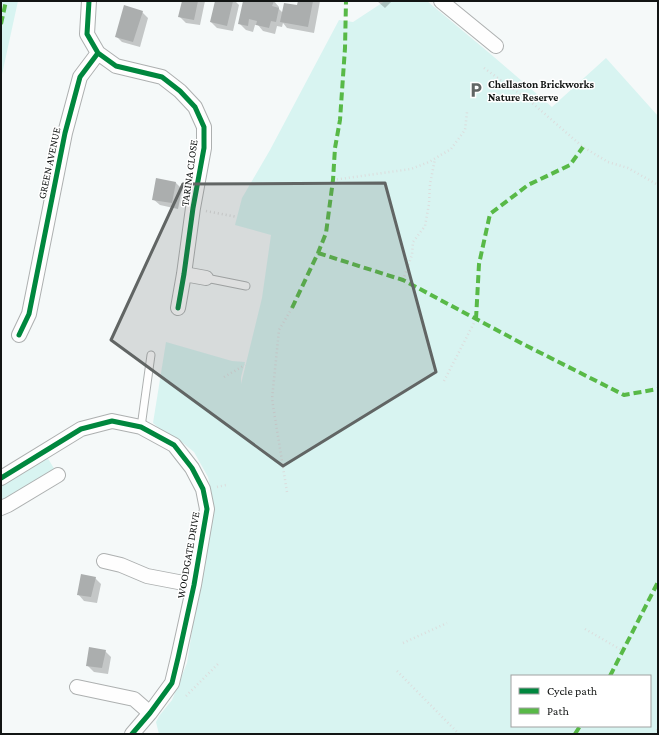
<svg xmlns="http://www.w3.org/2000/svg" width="659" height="735" font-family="'Crimson Pro',serif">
  <rect width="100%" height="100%" fill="#f5f9f9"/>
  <path fill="#d8f4f1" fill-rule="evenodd" d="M1 1H18L1 79Z
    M385 1H427L487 51 552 107 606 58 658 116V734H159L156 722 159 716 172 700 187 663 198 593 213 513 211 491 208 477 194 452 178 439 161 430 153 423 166 342 232 361 245 362 241 377V384L262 298 271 235 235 225 242 198 270 150 339 20 353 22ZM512 676H650V726H512Z
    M44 452 58 475 1 508V478Z"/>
  <path fill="#0003" d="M183 1H205L200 25 186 23 179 16Z
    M216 1H235L239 5 233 31 217 28 211 22Z
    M244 1H274L279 7V9L283 13 297 7 299 1H320L314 33 287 28 283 23 282 27 277 26 275 34 263 31 258 25H255L253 32 246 30 240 24Z
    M377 1H392L385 8Z
    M142 12 148 18 140 47 122 42 116 36Z
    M157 180 176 183 182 189 178 209 160 205 153 199Z
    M95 578 101 584 97 603 84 601 78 594Z
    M105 651 111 657 108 674 94 672 87 665Z"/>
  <path fill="#abaeae" d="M182 1H198L194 20 178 17Z
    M215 1H233L227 26 210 22Z
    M243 1H274L272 6 279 8 276 22 271 21 269 28 256 25 257 21 249 19 248 26 238 24Z
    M298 1H313L308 27 280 22 284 3 297 5Z
    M124 5 143 11 133 42 115 37Z
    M156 178 176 182 172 203 152 200Z
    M81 574 96 577 91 597 77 595Z
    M89 647 106 650 102 668 86 666Z"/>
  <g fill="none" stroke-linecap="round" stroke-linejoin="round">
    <defs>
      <path id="lane" d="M206 278 246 286
        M141 427 151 355"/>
      <path id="street" d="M441 1 496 46
        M98 53 116 66 162 77 180 91 195 107 204 127V148L193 208 184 274 178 308
        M184 274 206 278
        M19 335 29 314 65 133 80 77 98 53 87 34 89 1
        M1 478 81 429 112 421 141 427 174 445 192 468 203 489 207 509 194 585 178 658 172 683 150 713 132 734
        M1 508 8 505 58 475
        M104 561 121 565 147 576 194 585
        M77 687 134 699 150 713"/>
    </defs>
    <use href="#lane" stroke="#adb0b0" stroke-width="9"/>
    <use href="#street" stroke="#adb0b0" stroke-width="16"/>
    <path stroke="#dcdddd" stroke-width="2.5" stroke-dasharray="1 3" stroke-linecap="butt" d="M484 68 531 102 583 147 608 162 628 168 658 185
      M333 180 411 169 429 162 451 149 465 130 467 112
      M206 211 237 217
      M403 280 412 255 413 242 425 226 429 204 430 184 435 159
      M224 377 245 365
      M444 381 476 319
      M217 487 226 485
      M287 492 272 399 279 330 292 308
      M585 629 623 651
      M403 643 447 623
      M397 671 459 734
      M186 696 218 664
      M655 734 658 728"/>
    <use href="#lane" stroke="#fefefe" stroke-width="7"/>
    <use href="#street" stroke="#fefefe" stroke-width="14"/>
    <path stroke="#58b947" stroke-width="4" stroke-dasharray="8 4" stroke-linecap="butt" d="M1 24 6 1
      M318 253 403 280 523 344 624 395 658 389
      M292 308 318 253 326 233 333 180 335 148 340 120 345 48 346 1
      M476 319 479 264 490 214 528 185 570 165 583 147
      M610 676 658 582
      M575 734 580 726"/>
    <defs>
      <path id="cycleway" d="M98 53 116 66 162 77 180 91 195 107 204 127V148L193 208 184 274 178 308
        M19 335 29 314 65 133 80 77 98 53 87 34 89 1
        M1 478 81 429 112 421 141 427 174 445 192 468 203 489 207 509 194 585 178 658 172 683 150 713 132 734"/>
    </defs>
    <use href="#cycleway" stroke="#fff" stroke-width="8"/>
    <use href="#cycleway" stroke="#00873e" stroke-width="5"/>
  </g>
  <path fill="#616564" fill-opacity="0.2" stroke="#616564" stroke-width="3" stroke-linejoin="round" d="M385 183 436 372 283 466 111 340 183 184Z"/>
  <defs>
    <symbol id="parking-bare" viewBox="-9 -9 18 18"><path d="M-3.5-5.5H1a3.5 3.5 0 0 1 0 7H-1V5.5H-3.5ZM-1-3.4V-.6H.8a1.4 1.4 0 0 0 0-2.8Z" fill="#616564" stroke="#fff" stroke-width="2.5" paint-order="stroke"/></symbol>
  </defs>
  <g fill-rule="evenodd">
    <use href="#parking-bare" x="465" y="79" width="22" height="22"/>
  </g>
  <g text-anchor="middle" stroke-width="3" stroke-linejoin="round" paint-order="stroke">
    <g font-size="11" font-weight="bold" fill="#121514" stroke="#fff" text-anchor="start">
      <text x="488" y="88">Chellaston Brickworks<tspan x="488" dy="13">Nature Reserve</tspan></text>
    </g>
    <g font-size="11" fill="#121514" stroke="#fff">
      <text transform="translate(49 163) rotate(-78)" y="4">GREEN AVENUE</text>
      <text transform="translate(189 173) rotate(-82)" y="4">TARINA CLOSE</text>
      <text transform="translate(188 555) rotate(-80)" y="4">WOODGATE DRIVE</text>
    </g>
  </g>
  <rect width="659" height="735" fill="none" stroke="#121514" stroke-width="4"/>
  <rect x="511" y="675" width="140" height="52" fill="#ffffff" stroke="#a0a1a1"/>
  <rect x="519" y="688" width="20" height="6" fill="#00873e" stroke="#a0a1a1"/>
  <text x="547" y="695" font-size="12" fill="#121514">Cycle path</text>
  <rect x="519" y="708" width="20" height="6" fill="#58b947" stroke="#a0a1a1"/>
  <text x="547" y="715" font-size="12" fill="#121514">Path</text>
</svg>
